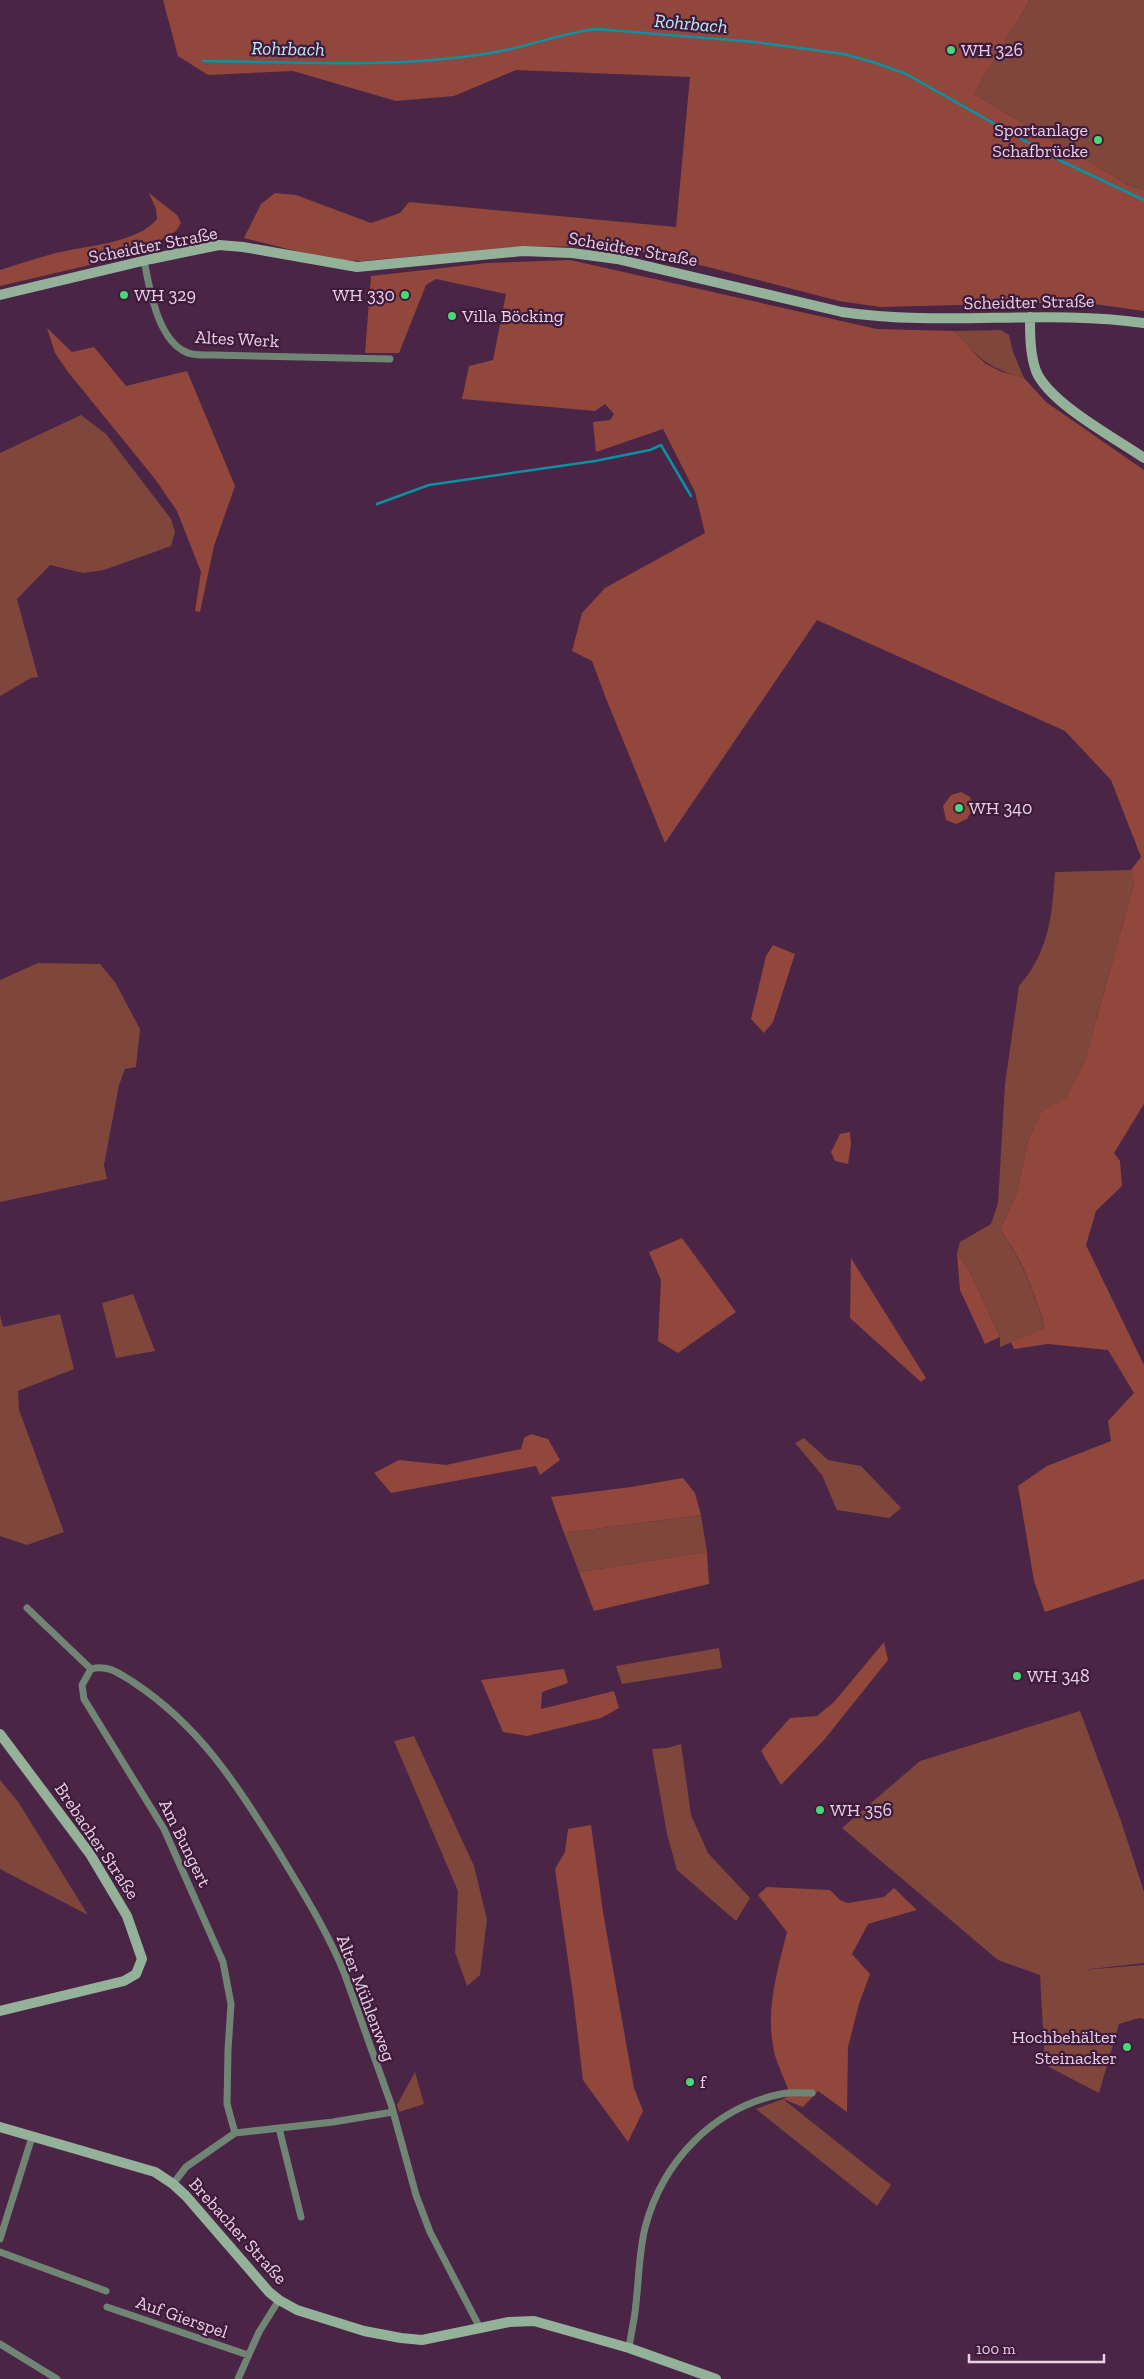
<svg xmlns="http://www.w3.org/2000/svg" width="1144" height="2379" font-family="'Zilla Slab',serif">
  <rect width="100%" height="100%" fill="#4a2546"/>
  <path fill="#7f463c" d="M1030 0H1144V190L1130 186 974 94Z
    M1001 330 1009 335 1013 352 1024 378C990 369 977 358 955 331Z
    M81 415 106 434 171 519 175 532 171 546 104 570 83 573 50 565 17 599 38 677 31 678 0 696V453Z
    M1131 870 1134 883 1085 1061 1066 1099 1041 1112 1028 1140 1017 1192 1000 1230C1023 1261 1033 1291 1045 1328L1000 1347V1337L970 1272 957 1253 960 1242 991 1224 998 1203 1005 1084 1019 986C1049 952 1052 916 1055 872Z
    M38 963 100 964 115 982 140 1029 136 1067 125 1069 119 1085 104 1165 107 1179 0 1202V980Z
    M133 1294 155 1351 116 1358 102 1303Z
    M60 1314 74 1369 18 1391 19 1410 64 1532 27 1545 0 1536V1315L3 1327Z
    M804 1438 828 1460 861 1466 901 1508 889 1518 837 1510 822 1475 795 1443Z
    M701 1515 707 1552 579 1572 564 1533Z
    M719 1648 722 1668 622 1684 616 1666Z
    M1080 1711 1121 1821 1144 1892V1963L1082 1970 1144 1965V2019L1139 2018 1119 2024 1099 2093 1045 2065 1040 1975 998 1960 842 1828 920 1761Z
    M414 1736 474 1866 487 1919 480 1975 467 1986 455 1952 458 1891 394 1741Z
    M681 1744 691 1815 708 1853 750 1898 736 1921 677 1870 667 1834 652 1749 667 1748Z
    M0 1780 19 1803 88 1915 0 1869Z
    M415 2072 424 2104 399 2112 397 2105Z
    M783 2099 891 2185 877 2206 756 2109Z"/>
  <path fill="#91473b" d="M163 0H1030L974 94 1130 186 1144 190V311L1080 302 880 307 839 301 669 257 608 246 517 247 362 261 332 260 244 238 261 204 275 193 296 195 371 223 400 213 409 202 676 227 690 77 516 70 454 96 396 101 293 71 208 75 178 56Z
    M149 193 177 215 181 223 176 231 137 254 0 286V270C19 264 37 258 56 253 85 246 138 243 157 219L156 209Z
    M570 260 877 329 955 331 976 355 986 364 1002 372 1024 378 1046 402 1144 470V1104L1114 1153 1120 1161 1122 1186 1096 1211 1086 1245 1144 1365V1579L1045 1612 1034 1581 1018 1486 1047 1466 1111 1441 1108 1421 1134 1393 1108 1350 1048 1344 1014 1349 1011 1342 1045 1328C1034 1292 1023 1260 1000 1230L1017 1192 1028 1140 1041 1112 1066 1098 1085 1061 1134 883 1131 870 1141 857 1111 780 1065 731 817 620 665 843 607 701 592 661 572 651 582 613 605 588 705 533 695 492 663 429 596 452 593 422 610 420 614 414 605 404 595 411 462 399 469 366 493 360 506 294 436 279 426 285 399 353H365L371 276 487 263Z
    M47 328 72 352 94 347 126 386 187 371 235 486 214 546 200 612 195 611 201 572 177 511 155 479 68 372 55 353Z
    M961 792 970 797 973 809 967 819 956 824 946 820 943 806 951 795Z
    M773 945 795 954 773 1022 764 1033 751 1019 766 956Z
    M850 1132 851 1144 848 1164 835 1161 831 1152 840 1134Z
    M682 1238 736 1312 678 1353 658 1341 661 1280 649 1252Z
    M957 1253 970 1272 1000 1337 985 1344 960 1290Z
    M851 1258 926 1378 921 1382 850 1318Z
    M531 1434 548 1439 560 1460 540 1475 536 1466 391 1493 374 1473 399 1460 446 1465 521 1449 524 1438Z
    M683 1478 695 1493 701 1515 564 1533 551 1497 631 1487Z
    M707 1552 709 1584 594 1611 579 1572Z
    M884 1642 888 1660 824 1740 781 1785 761 1751 790 1718 817 1716 834 1702Z
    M564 1669 568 1683 542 1692 541 1709 614 1691 619 1708 601 1718 527 1736 503 1732 481 1680Z
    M591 1825 603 1912 634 2088 643 2111 628 2142 583 2080 573 1995 555 1869 565 1852 568 1829Z
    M767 1887 830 1890 840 1900 848 1903 884 1897 894 1888 917 1910 868 1924 852 1954 870 1974 859 2004 848 2047 847 2112 818 2091 803 2107 783 2099 792 2094 788 2089C783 2075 775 2060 773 2046 766 2008 778 1968 787 1932L758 1895Z"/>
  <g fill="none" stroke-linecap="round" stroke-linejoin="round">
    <path stroke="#0c91a3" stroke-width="2.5" d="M203 61C301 62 400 69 496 52 530 46 562 33 596 29L755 42 844 54 876 63 906 74 1059 160 1144 200
      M377 504 429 485 595 461 650 450 661 445 691 496"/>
    <path stroke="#718575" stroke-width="7" d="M144 260C149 287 157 335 182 350 191 356 203 355 213 355L390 359
      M27 1608 91 1669
      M91 1669C108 1664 120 1674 133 1682 200 1726 236 1784 278 1851 302 1891 328 1932 345 1975L391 2104 416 2195 430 2232 480 2328
      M91 1669 82 1685 84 1699 164 1829 223 1962 231 2004 228 2050 227 2104 235 2133
      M279 2128 301 2217
      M173 2184 186 2167 235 2133 333 2122 393 2112
      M0 2239 32 2137
      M0 2252 106 2291
      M107 2307 248 2355
      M0 2344 57 2379
      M629 2348C631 2333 635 2318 636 2303 639 2278 639 2252 645 2228 662 2162 713 2108 781 2094 791 2092 802 2093 812 2093
      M238 2379 259 2332 279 2300"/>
    <path stroke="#93b299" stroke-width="10" d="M0 295 151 259 219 245 243 247 357 267 523 251 572 253 617 259 842 312C942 327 1043 309 1144 323
      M1030 317C1030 335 1030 354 1036 371 1049 403 1115 438 1144 458
      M0 1734 90 1854 127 1916 142 1959 136 1974 124 1981 0 2011
      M0 2127 155 2172 173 2184 186 2196 269 2292 279 2300 297 2310 364 2331 401 2338 422 2340 509 2322 534 2321 629 2348 716 2379"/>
  </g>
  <g fill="#49d778" stroke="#3f1b3b" stroke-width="2">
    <circle cx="951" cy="50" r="5"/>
    <circle cx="1098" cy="140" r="5"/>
    <circle cx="124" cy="295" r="5"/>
    <circle cx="405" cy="295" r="5"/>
    <circle cx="452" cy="316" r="5"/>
    <circle cx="959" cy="808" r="5"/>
    <circle cx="1017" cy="1676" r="5"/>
    <circle cx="820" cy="1810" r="5"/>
    <circle cx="1127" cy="2047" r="5"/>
    <circle cx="690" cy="2082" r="5"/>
  </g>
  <g text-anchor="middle" stroke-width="4.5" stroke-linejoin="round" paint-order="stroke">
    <g font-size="18" fill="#e9d1e5" stroke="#3f1b3b" text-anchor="start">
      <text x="961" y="56">WH 326</text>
      <text x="1088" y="136" text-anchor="end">Sportanlage<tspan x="1088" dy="21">Schafbrücke</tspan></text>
      <text x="134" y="301">WH 329</text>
      <text x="395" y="301" text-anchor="end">WH 330</text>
      <text x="462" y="322">Villa Böcking</text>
      <text x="969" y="814">WH 340</text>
      <text x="1027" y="1682">WH 348</text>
      <text x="830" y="1816">WH 356</text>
      <text x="1117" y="2043" text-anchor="end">Hochbehälter<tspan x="1117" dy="21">Steinacker</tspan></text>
      <text x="700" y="2088">f</text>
    </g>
    <g font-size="18" fill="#e9d1e5" stroke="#3f1b3b">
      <text transform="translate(153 245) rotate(-11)" y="6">Scheidter Straße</text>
      <text transform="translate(633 249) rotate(10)" y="6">Scheidter Straße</text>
      <text transform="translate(1029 302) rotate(-1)" y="6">Scheidter Straße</text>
      <text transform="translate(237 339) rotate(3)" y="6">Altes Werk</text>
      <text transform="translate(97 1841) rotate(56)" y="6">Brebacher Straße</text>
      <text transform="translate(185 1843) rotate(64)" y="6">Am Bungert</text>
      <text transform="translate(366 1998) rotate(69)" y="6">Alter Mühlenweg</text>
      <text transform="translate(238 2231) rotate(48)" y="6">Brebacher Straße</text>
      <text transform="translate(182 2317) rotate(19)" y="6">Auf Gierspel</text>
    </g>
    <g font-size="19" font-style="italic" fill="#baecf6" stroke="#3f1b3b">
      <text transform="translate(691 23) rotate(5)" y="7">Rohrbach</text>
      <text transform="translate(288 48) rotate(1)" y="7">Rohrbach</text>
    </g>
  </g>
  <path d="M969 2354v8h135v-8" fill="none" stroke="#e9d1e5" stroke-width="2.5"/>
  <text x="976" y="2354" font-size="15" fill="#e9d1e5" stroke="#3f1b3b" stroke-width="4" paint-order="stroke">100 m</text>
</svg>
